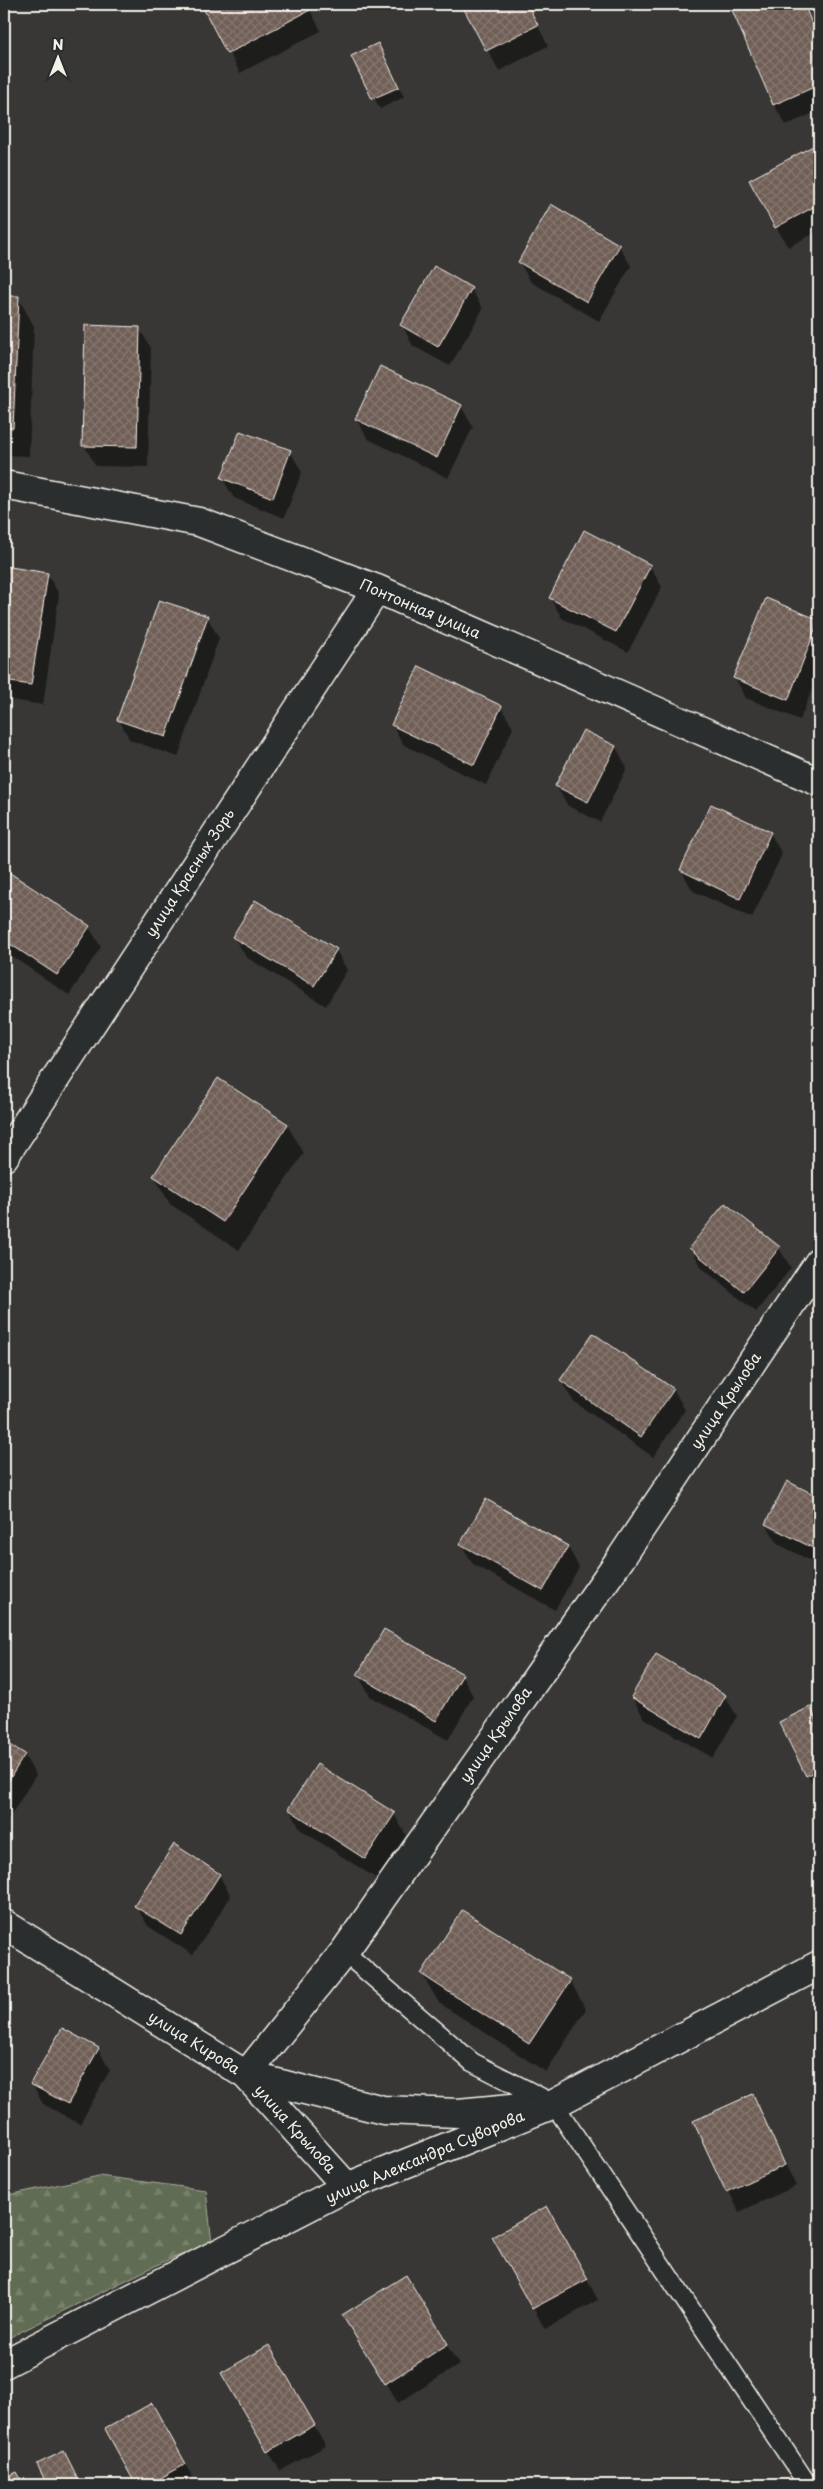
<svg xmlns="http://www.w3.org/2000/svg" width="823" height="2489" font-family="'Playpen Sans',sans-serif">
  <defs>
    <pattern id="forest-firs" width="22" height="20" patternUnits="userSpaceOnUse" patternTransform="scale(1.25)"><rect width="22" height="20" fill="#606c53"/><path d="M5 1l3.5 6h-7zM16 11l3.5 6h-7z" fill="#77816c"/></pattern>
    <pattern id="building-cross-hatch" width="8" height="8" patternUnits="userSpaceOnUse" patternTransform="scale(1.25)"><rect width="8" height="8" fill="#705f57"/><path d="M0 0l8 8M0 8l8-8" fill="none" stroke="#85766f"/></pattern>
  </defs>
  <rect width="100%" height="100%" fill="#383736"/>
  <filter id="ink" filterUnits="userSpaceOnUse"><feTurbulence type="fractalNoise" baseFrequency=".02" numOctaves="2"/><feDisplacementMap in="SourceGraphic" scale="10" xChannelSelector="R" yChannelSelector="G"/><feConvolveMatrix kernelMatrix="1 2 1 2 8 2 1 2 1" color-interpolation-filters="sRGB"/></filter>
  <g filter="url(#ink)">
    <path fill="url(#forest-firs)" stroke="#aaae9e" d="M99 2176 206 2190 212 2243 163 2262 4 2340V2196Z"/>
    <path fill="#0007" d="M203 4H307L321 31 240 73Z
      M477 4H527L548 46 499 71 466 10Z
      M750 4H805L819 36V111L786 125 774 105 734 11Z
      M383 55 404 97 380 109 353 57Z
      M814 146 819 155V231L788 247 776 227Z
      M551 206 619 246 631 266 599 321 531 282 519 262Z
      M471 289 483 309 450 366 413 346 402 325Z
      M4 297H18L34 326 29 456 4 455Z
      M139 328 151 348 148 467 96 466 84 445Z
      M461 406 473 427 448 478 368 439 356 419Z
      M290 451 302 472 284 518 234 498 222 478Z
      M650 566 662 587 628 652 562 618 550 598Z
      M4 568 47 574 59 594 43 705 4 699Z
      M766 600 819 621V672L800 720 746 698 735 678Z
      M207 617 219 638 178 757 130 740 119 720Z
      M501 707 513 728 486 785 404 745 392 725Z
      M584 731 616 747 627 768 600 822 568 806 556 786Z
      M770 833 782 854 752 918 693 891 681 870Z
      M4 870 89 927 101 947 69 995 4 951Z
      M234 937 336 950 347 970 326 1006 246 957Z
      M287 1125 304 1153 239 1250 170 1204 154 1176Z
      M691 1248H779L791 1268 756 1312 702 1268Z
      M561 1381 674 1390 685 1410 653 1457 573 1401Z
      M787 1482 819 1499V1565L778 1544 766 1524Z
      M461 1544 568 1547 579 1567 555 1610 473 1564Z
      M358 1675H462L473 1696 448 1740 370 1696Z
      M725 1696 737 1716 713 1758 644 1718 632 1697Z
      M810 1708 819 1725V1796L781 1723Z
      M4 1742 24 1755 36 1775 4 1826Z
      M289 1809 394 1814 406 1835 377 1879 301 1830Z
      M174 1846 219 1875 231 1896 193 1955 148 1926 136 1906Z
      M422 1974 570 1981 586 2009 546 2072 439 2003Z
      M62 2029 98 2049 110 2070 80 2124 43 2104 32 2084Z
      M752 2096 796 2186 739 2212 695 2122Z
      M559 2228 598 2300 545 2329 493 2237Z
      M405 2277 459 2365 398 2403 355 2335Z
      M269 2347 326 2446 280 2471 223 2373Z
      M163 2425 197 2485H137L106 2429Z"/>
    <path fill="url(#building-cross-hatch)" stroke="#f4f1e8" d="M201 4H307L310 10 227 54Z
      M475 4H527L538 25 486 51 464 9Z
      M747 4H804L819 40V85L773 105 732 10Z
      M378 43 399 87 372 99 351 56Z
      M815 145 819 153V204L775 228 749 180Z
      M551 204 620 245 587 302 518 262Z
      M434 266 472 288 438 347 400 325Z
      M4 296H19L13 428 4 427Z
      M85 325 140 327 137 447 82 446Z
      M380 366 462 405 437 458 355 419Z
      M240 431 291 450 273 498 221 478Z
      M584 530 651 565 616 632 549 598Z
      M4 566 48 573 31 685 4 681Z
      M766 598 819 620 788 700 733 678Z
      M159 600 208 616 166 737 117 720Z
      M419 666 502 706 474 765 391 725Z
      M583 730 616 746 588 802 555 786Z
      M711 804 771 832 740 899 680 870Z
      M4 869 90 926 57 975 4 940Z
      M255 900 337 949 314 986 232 937Z
      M218 1078 288 1124 223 1222 153 1176Z
      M725 1203 780 1247 744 1292 689 1248Z
      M593 1333 674 1389 641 1437 560 1380Z
      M787 1481 819 1497V1551L765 1524Z
      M486 1499 568 1546 543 1591 460 1544Z
      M384 1629 463 1674 436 1721 357 1675Z
      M656 1654 726 1695 701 1739 631 1697Z
      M810 1707 819 1725V1769L806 1776 779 1722Z
      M4 1741 25 1754 4 1788Z
      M317 1764 395 1813 365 1859 288 1809Z
      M174 1844 220 1874 181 1935 134 1906Z
      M462 1910 571 1980 529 2044 421 1974Z
      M62 2028 99 2048 68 2104 30 2084Z
      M753 2094 785 2165 726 2192 693 2121Z
      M547 2206 588 2279 532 2309 492 2237Z
      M406 2275 448 2344 385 2384 342 2315Z
      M269 2345 315 2425 267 2452 221 2373Z
      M152 2403 186 2464 148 2485H136L105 2429Z
      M64 2451 81 2485H47L37 2464Z
      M17 2472 24 2485H4V2478Z"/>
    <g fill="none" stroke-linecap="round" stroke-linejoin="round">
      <defs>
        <path id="lane" d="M344 1952 472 2062 554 2104 808 2485"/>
        <path id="street" d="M4 485 199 522 377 589 819 782
          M4 1157 377 589
          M4 1924 246 2075 383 2110 458 2113 542 2105
          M347 2187 246 2075 344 1952 621 1558 819 1262"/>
        <path id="secondary" d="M4 2364 347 2187 554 2104 819 1965"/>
      </defs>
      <use href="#lane" stroke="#f4f1e8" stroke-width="21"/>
      <use href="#street" stroke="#f4f1e8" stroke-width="31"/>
      <use href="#secondary" stroke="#f4f1e8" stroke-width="31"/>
      <use href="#lane" stroke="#2a2d2e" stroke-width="18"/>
      <use href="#street" stroke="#2a2d2e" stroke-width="28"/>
      <use href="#secondary" stroke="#2a2d2e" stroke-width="28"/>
    </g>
  </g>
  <g text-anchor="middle" stroke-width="4" stroke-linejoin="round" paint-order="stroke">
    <g font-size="15" fill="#f4f1e8" stroke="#2a2d2e">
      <text transform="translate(420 609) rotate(23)" y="5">Понтонная улица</text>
      <text transform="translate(190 873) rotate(-57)" y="5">улица Красных Зорь</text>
      <text transform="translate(726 1401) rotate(-56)" y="5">улица Крылова</text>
      <text transform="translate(496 1735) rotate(-55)" y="5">улица Крылова</text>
      <text transform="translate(194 2043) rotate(32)" y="5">улица Кирова</text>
      <text transform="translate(295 2129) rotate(48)" y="5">улица Крылова</text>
      <text transform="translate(425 2157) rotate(-23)" y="5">улица Александра Суворова</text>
    </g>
  </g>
  <rect width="823" height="2489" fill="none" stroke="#2a2d2e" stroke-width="20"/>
  <rect x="10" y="10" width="803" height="2469" fill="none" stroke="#f4f1e8" stroke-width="2" filter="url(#ink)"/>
  <g transform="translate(58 58)" stroke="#2a2d2e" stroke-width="4" paint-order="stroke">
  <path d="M0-4L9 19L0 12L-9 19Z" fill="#f4f1e8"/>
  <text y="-8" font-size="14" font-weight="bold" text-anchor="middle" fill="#f4f1e8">N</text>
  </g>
</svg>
